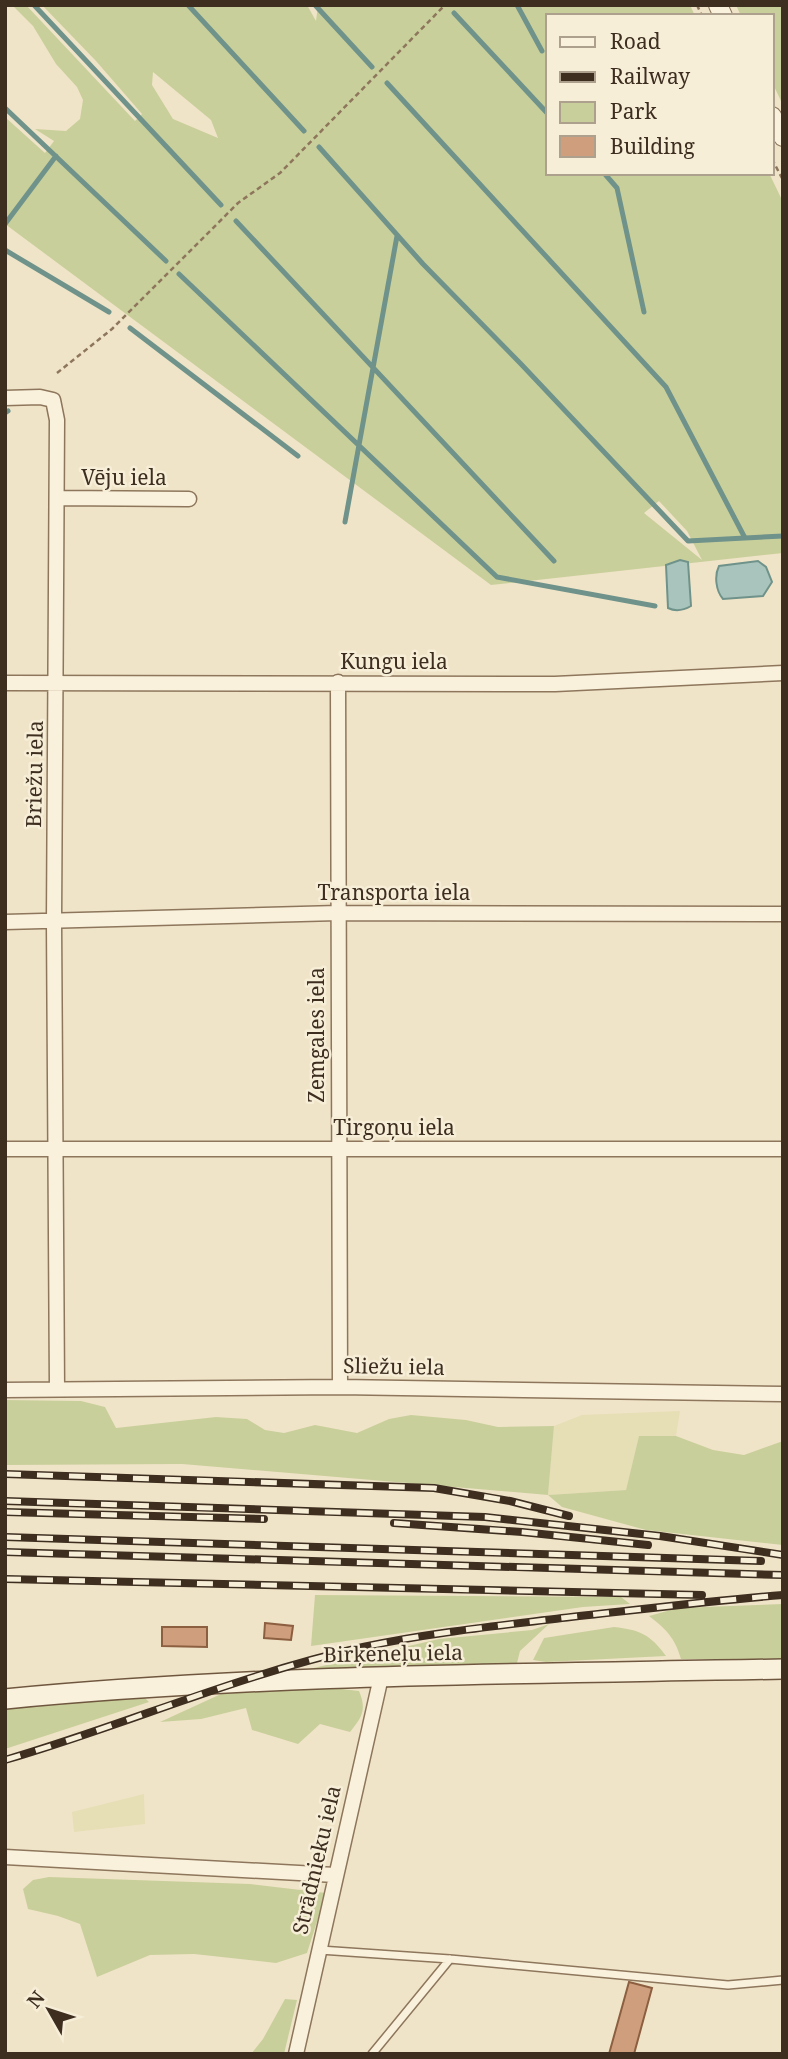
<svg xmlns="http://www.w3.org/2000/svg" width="788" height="2059" font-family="'Noto Serif',serif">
  <rect width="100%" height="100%" fill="#f0e4c8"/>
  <path fill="#e6deb5" d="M680 1411 676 1436 639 1437 626 1490 548 1495 554 1426 582 1415Z
    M144 1794 145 1824 74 1832 72 1812Z"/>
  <path fill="#c9cf9b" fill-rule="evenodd" d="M12 5H26L135 121 142 114 96 61 42 5H307L316 21 318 5H690L695 16H548V173H769L783 202V553L491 585 5 224V117L45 153 54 141 35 129 66 131 80 119 83 100 77 87 56 64 33 26ZM153 72 211 120 218 138 173 119 152 85ZM659 501 687 531 702 560 644 513Z
    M736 5H783V99L781 101 772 82V16H741Z
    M5 1400 81 1401 105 1407 116 1428 216 1417 247 1419 265 1430 284 1433 315 1425 357 1433 389 1419 411 1415 466 1420 498 1427 554 1426 548 1495 626 1490 639 1436H676L713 1450 744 1455 783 1441V1545L646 1530 562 1507 548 1495 182 1464 5 1465Z
    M315 1595 621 1597 630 1604 583 1607 311 1646Z
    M783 1604V1659H681C675 1638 666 1629 649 1616L678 1608Z
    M549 1624 520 1651 517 1663 296 1672 439 1639 532 1630Z
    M614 1627C640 1630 650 1634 666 1656L546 1662 533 1660 544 1638Z
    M325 1687 359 1691C367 1710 362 1717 350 1732L320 1724 298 1744 252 1730 246 1708 201 1719 160 1722 221 1694Z
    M143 1696 149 1702 5 1749V1706Z
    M49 1877 250 1884 326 1893 307 1953 276 1963 194 1954 150 1955 97 1977 80 1924 58 1916 28 1909 23 1889 33 1880Z
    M285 1999 297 2000 284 2054H251L263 2039Z"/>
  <path fill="#a9c4bc" stroke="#6f938a" stroke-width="2" d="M680 560 688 562 691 606C684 610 676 612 668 608L666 565Z
    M758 561 766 567 772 582 763 596 723 599C716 591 714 576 719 566Z"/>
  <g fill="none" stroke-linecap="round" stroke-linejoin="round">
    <path stroke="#6f938a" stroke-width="5" d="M34 5 221 205
      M188 5 304 131
      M315 5 372 67
      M517 5 542 51
      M454 13 548 114
      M387 83 666 387 745 538
      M5 108 166 261
      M319 147 423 264 521 364 688 541 783 536
      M604 173 617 188 644 312
      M236 221 554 561
      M5 224 56 156
      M5 250 109 312
      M179 274 497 577 655 606
      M130 328 298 456
      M5 413 8 411
      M345 522 397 236"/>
  </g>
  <path fill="#cf9f7d" stroke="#8d5f41" stroke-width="2" d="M265 1623 293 1626 291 1640 264 1638Z
    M162 1627H207V1647L162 1646Z
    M629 1982 652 1988 634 2054H609Z"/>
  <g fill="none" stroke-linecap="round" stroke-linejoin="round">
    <defs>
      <path id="service" d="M320 1950 450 1959 728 1985 783 1980
        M372 2054 450 1959"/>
      <path id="minor" d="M5 398 40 397 53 400 57 420 54 922 57 1389
        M58 498 189 499
        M338 682 340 1387
        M5 683 555 684 783 673
        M5 922 338 913 783 914
        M5 1149H783
        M5 1390 340 1387 783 1394
        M5 1857 335 1875
        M296 2054 381 1677"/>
      <path id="tertiary" d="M718 5 723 16
        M772 116 783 137"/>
      <path id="secondary" d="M5 1699C264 1674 523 1674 783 1669"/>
    </defs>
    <use href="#service" stroke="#8d765c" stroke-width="10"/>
    <use href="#minor" stroke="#8d765c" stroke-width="17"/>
    <use href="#tertiary" stroke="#8d765c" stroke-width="20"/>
    <use href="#secondary" stroke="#6f573f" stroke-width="22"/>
    <path stroke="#8d765c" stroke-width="2.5" stroke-dasharray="5 3.5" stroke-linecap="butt" d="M697 5 702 16
      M772 159 783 180
      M57 373 112 329 238 203 280 173 445 5"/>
    <use href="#service" stroke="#faf1dc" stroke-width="7"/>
    <use href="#minor" stroke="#faf1dc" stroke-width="14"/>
    <use href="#tertiary" stroke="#faf1dc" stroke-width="18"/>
    <use href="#secondary" stroke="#faf1dc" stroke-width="19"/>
    <defs>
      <path id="rail" d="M5 1474 434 1488 510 1501 569 1516
        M5 1501 485 1517 660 1536 783 1555
        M5 1512 264 1519
        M394 1523 522 1532 648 1545
        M5 1537 761 1561
        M5 1552 783 1575
        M5 1579 702 1595
        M5 1760C125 1725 241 1674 363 1647 428 1633 496 1626 562 1618 636 1610 709 1601 783 1595"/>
    </defs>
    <use href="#rail" stroke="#3d2e20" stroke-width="8"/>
    <use href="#rail" stroke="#f7eed8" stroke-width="5" stroke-dasharray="16" stroke-linecap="butt"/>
  </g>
  <g text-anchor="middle" stroke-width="5" stroke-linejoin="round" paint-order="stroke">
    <g font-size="21" fill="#3d2e20" stroke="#f7eed8">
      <text x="124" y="485">Vēju iela</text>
      <text x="394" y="669">Kungu iela</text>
      <text transform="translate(35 774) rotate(-89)" y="7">Briežu iela</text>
      <text x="394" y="900">Transporta iela</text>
      <text transform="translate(317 1035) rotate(-90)" y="7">Zemgales iela</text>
      <text x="394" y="1135">Tirgoņu iela</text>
      <text transform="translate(394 1367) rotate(1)" y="7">Sliežu iela</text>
      <text transform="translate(393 1654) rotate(-1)" y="7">Birķeneļu iela</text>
      <text transform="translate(317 1860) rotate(-77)" y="7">Strādnieku iela</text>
    </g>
  </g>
  <rect width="788" height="2059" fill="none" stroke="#3d2e20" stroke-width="14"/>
  <rect x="546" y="14" width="228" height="161" fill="#f7eed8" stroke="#ada18e" stroke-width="2"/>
  <rect x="560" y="37" width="35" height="10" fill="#faf1dc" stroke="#ada18e" stroke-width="2"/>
  <text x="610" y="49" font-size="21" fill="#3d2e20">Road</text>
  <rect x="560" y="72" width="35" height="10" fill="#3d2e20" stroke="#ada18e" stroke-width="2"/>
  <text x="610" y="84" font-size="21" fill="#3d2e20">Railway</text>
  <rect x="560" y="102" width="35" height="21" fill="#c9cf9b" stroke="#ada18e" stroke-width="2"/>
  <text x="610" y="119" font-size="21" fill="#3d2e20">Park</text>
  <rect x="560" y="136" width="35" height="21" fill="#cf9f7d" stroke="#ada18e" stroke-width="2"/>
  <text x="610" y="154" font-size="21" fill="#3d2e20">Building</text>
  <g transform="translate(49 2010) rotate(309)" stroke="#f7eed8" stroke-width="5" paint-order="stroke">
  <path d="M0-5L12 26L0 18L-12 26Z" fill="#3d2e20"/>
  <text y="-10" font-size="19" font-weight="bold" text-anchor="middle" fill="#3d2e20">N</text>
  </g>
</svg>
